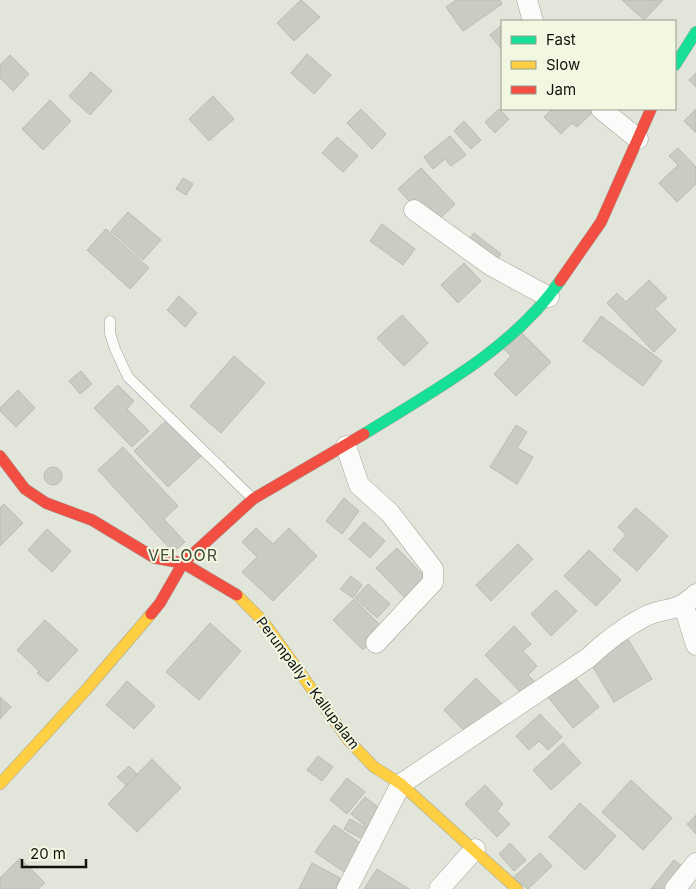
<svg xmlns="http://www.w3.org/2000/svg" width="696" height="889" font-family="Inter,sans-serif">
  <rect width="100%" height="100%" fill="#e2e5da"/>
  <path fill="#caccc3" stroke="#babcb4" d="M301 0 320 17 294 41 277 23Z
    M456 0H500L502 4 463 31 446 7Z
    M622 0H663L644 20Z
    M502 25V50L490 35Z
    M307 54 331 75 314 94 291 73Z
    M10 55 29 74 13 91 0 78V65Z
    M91 72 112 91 90 115 69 96Z
    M696 73V87L689 80Z
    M213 96 234 119 209 141 189 119Z
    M50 100 71 121 43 150 22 129Z
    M361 109 386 134 372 149 347 123Z
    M499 109 509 119 495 133 485 122Z
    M552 109H587L592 113 577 127 572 123 561 134 544 117Z
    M696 109V133L684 121Z
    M464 121 481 140 471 149 454 131Z
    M450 136 466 155 451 166 445 159 433 169 424 157Z
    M337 137 358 156 343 172 322 153Z
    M678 148 696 167V184L677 202 659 183 678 165 669 156Z
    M421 168 455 204 432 226 398 189Z
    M183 178 193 184 186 195 176 189Z
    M128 212 161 240 143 260 111 231Z
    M382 224 415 249 403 265 370 241Z
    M106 229 149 268 130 289 87 250Z
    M474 233 501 254 488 271 461 250Z
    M464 263 481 281 458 303 441 285Z
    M649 280 667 298 655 309 676 330 654 352 607 303 617 293 626 302Z
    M179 296 197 313 185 327 167 310Z
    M402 315 428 343 404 366 377 338Z
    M601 316 662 361 643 386 583 341Z
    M520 331 551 362 516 396 494 374 511 356 503 348Z
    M234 356 265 383 221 433 190 406Z
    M81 371 92 384 80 394 69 381Z
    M118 385 134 401 127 409 149 431 132 447 94 408Z
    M18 390 35 408 16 427 0 411V408Z
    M168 419 202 455 168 487 134 451Z
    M516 425 527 432 517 448 533 457 517 484 490 467Z
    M123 447 178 506 164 519 185 542 173 552 98 470Z
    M44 476a9 9 0 1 1 18 0a9 9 0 1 1-18 0Z
    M344 498 359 511 342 534 326 521Z
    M4 504 23 523 0 546V508Z
    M636 508 668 536 637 571 613 550 626 535 618 527Z
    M364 522 385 541 370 558 349 539Z
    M256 528 273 544 289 528 317 556 273 601 242 572 257 557 242 542Z
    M47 529 71 551 52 572 28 550Z
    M518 544 533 559 491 601 476 585Z
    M397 548 429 581 408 601 376 568Z
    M589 550 621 580 596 606 564 576Z
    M351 576 362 585 353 598 340 589Z
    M368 584 390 604 377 618 355 598Z
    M556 590 577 611 551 636 531 614Z
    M354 599 384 629 363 650 333 620Z
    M45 620 78 650 48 682 37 673 39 671 17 650Z
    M210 623 241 651 199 700 166 672Z
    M514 626 531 644 523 651 537 666 528 675 539 686 526 698 485 655Z
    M626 636 652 679 614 702 588 659Z
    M573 675 599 707 573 728 547 696Z
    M476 678 502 704 488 718 476 743 444 710Z
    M127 681 155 706 134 729 106 705Z
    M0 697 11 707 0 719Z
    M540 714 562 737 548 750 539 741 529 750 516 736Z
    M563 743 581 763 551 790 533 770Z
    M318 756 333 767 322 781 307 770Z
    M152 759 181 788 137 832 108 804Z
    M129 766 137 774 126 785 117 777Z
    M347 778 365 792 347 814 330 800Z
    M631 780 672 818 643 850 602 812Z
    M485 785 503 804 497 811 510 824 497 837 465 804Z
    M365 797 383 811 369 829 351 814Z
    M580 803 616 836 585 870 549 837Z
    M696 815V834L687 824Z
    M350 819 373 832 368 842 344 829Z
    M334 825 363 845 344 872 315 852Z
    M510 843 526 860 514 871 499 854Z
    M540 853 552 866 528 889 513 878Z
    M20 858 45 883 38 889H0V878Z
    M674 860 693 874 681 889H651Z
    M312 863 340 878 335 889H299Z
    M377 869 409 889H364Z"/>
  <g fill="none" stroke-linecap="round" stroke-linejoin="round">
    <defs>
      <path id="lane" d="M110 321V333L115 349 128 377 252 498"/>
      <path id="street" d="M527 0 533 21
        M601 109 638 139
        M414 210 490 265 549 297
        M346 446 359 485 390 513 433 569V582L376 643
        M684 606 696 645
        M347 889 401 784 588 658C605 642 623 628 644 617 666 606 676 614 696 594
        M439 889 475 849
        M675 889 696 863"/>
      <path id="fast" d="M675 65 696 32
        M364 434C433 391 513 349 560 281"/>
      <path id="slow" d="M237 595 263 621 349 741 374 767 401 784 517 889
        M0 784 86 690 151 614"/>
      <path id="jam" d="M560 281 601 222 651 109
        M0 456 25 489 46 503 92 520 155 558 183 563 237 595
        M151 614 160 603 183 563 253 499 364 434"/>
    </defs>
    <use href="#lane" stroke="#a3a59d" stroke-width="11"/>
    <use href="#street" stroke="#a3a59d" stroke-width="21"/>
    <use href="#fast" stroke="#a3a59d" stroke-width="12"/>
    <use href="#slow" stroke="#a3a59d" stroke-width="12"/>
    <use href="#jam" stroke="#a3a59d" stroke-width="12"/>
    <use href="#lane" stroke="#fbfbf9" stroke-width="10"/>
    <use href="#street" stroke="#fbfbf9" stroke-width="20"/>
    <use href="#fast" stroke="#16e098" stroke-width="11"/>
    <use href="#slow" stroke="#ffcf43" stroke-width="11"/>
    <use href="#jam" stroke="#f24e42" stroke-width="11"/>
  </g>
  <g text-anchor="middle" stroke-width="4" stroke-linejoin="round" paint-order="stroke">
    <g font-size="14" fill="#11130c" stroke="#f2f7e2">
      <text transform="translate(308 683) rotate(53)" y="5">Perumpally - Kallupalam</text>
    </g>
    <g font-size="16" letter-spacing="1" fill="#464b39" stroke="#f2f7e2">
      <text x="183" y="561">VELOOR</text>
    </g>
  </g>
  <rect x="501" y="20" width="175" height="90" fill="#f2f7e2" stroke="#989c8c"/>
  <rect x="511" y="36" width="25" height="8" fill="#16e098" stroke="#989c8c"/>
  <text x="546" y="45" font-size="15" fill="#11130c">Fast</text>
  <rect x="511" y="61" width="25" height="8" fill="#ffcf43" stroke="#989c8c"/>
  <text x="546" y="70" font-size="15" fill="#11130c">Slow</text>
  <rect x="511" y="86" width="25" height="8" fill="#f24e42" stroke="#989c8c"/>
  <text x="546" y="95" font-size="15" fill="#11130c">Jam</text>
  <path d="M22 859v8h64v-8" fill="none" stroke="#11130c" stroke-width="2.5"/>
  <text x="30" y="859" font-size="15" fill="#11130c" stroke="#f2f7e2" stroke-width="4" paint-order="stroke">20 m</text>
</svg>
